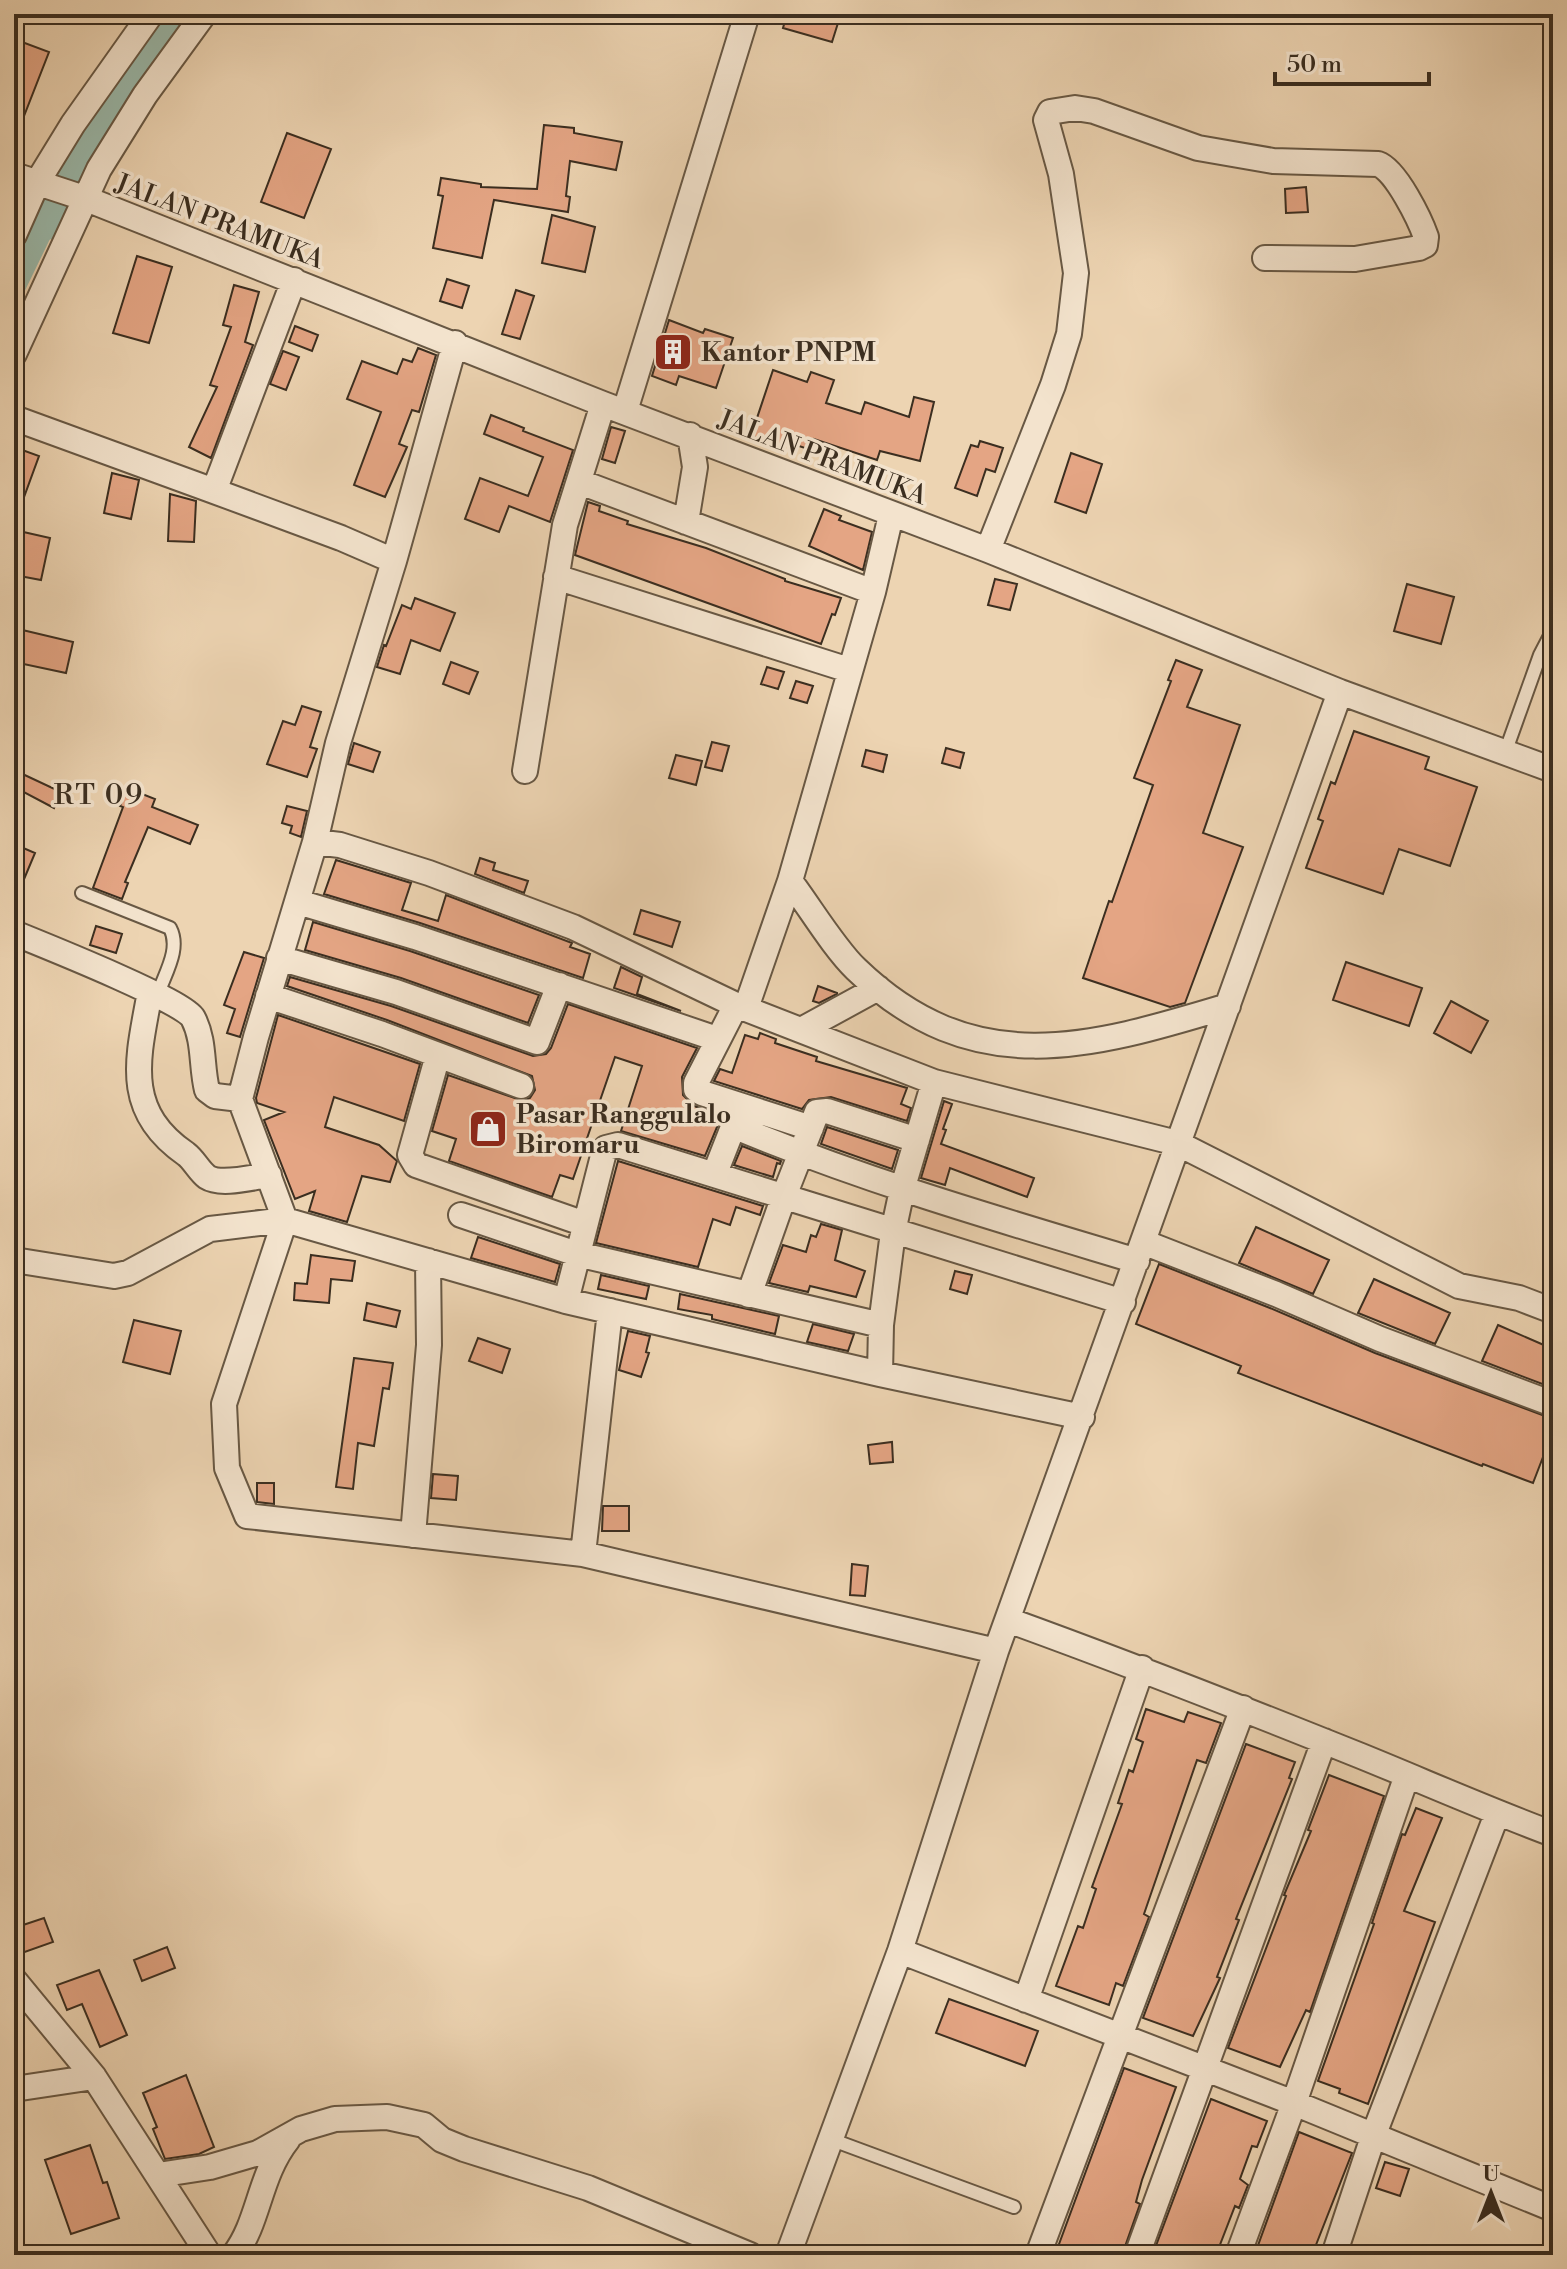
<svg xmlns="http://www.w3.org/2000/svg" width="1567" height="2269" font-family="'Libre Bodoni',serif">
  <rect width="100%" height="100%" fill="#edd4b2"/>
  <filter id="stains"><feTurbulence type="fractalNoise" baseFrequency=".0025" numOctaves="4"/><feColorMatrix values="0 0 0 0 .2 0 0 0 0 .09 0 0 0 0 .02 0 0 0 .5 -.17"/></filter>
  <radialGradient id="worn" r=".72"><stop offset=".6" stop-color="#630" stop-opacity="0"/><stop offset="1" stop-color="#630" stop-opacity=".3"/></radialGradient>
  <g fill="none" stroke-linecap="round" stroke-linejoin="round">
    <path stroke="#9ab8a9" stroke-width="22" d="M14 288 46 222"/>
    <path stroke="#9ab8a9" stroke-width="36" d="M46 222 79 160 183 14"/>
  </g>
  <path fill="#e4a584" stroke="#3b2e20" stroke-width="2" d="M787 14H799L816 19V16L838 23 832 42 783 28Z
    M14 39 49 52 15 139H14Z
    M544 125 574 128V133L622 142 616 170 570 161 566 196 570 197 568 212 494 200 482 258 433 248 443 196 438 195 441 178 481 184V187L537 189Z
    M287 133 331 149 304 218 261 202Z
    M1306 187 1308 212 1286 213 1285 189Z
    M552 215 595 227 585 272 542 263Z
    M137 256 172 267 149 343 113 333Z
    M447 279 469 286 462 308 440 301Z
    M234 285 259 292 245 342 253 345 211 458 189 447 217 387 210 385 231 327 223 325Z
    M516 290 534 296 520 339 502 334Z
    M669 320 703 333 705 329 733 338 716 388 679 376 676 385 652 376Z
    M295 326 318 335 312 351 289 342Z
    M418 348 436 355 419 412 412 410 399 444 407 447 385 497 354 485 381 412 347 399 362 361 397 374 403 359 412 362Z
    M283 351 299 357 286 390 270 384Z
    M773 370 807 382 811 372 834 380 826 403 861 414 865 402 909 417 914 397 934 402 920 461 880 451 877 460 814 439 811 450 784 441 783 447 751 436Z
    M491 415 524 428 523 431 573 450 550 522 509 506 499 532 465 519 480 478 528 496 543 457 484 434Z
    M611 427 625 431 615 463 602 459Z
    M980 441 1003 448 995 472 986 469 977 496 955 488 971 445 978 447Z
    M14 447 39 456 16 519H14Z
    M1071 453 1102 464 1086 513 1055 502Z
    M112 473 139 480 131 519 104 513Z
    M170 494 196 501 194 542 168 541Z
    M588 502 600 506 599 511 628 521 627 524 706 548 785 579V581L841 598 835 615 832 614 821 644 575 555Z
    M824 509 841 516 839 520 872 532 863 570 809 546Z
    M19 531 50 538 41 580 14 575V553Z
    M995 579 1017 584 1010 610 988 605Z
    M1407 584 1454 597 1441 644 1394 631Z
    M415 598 455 613 440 651 411 640 400 674 377 667 384 645 386 646 402 605 411 609Z
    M14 628 73 642 66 673 14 662Z
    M1176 660 1202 670 1187 707 1240 725 1203 833 1243 847 1185 1003 1170 1007 1083 978 1109 901 1112 902 1153 785 1134 778 1171 681 1168 680Z
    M451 662 478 672 469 694 443 684Z
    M767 667 784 672 778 689 761 684Z
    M796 681 813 686 807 703 790 698Z
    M302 706 321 712 310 747 317 749 307 777 267 764 283 721 295 725Z
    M1354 731 1429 757 1425 769 1477 787 1450 866 1399 849 1383 894 1306 868 1323 821 1318 819 1331 782 1335 784Z
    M712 742 729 746 722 771 705 767Z
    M354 743 380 752 373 772 348 764Z
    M946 748 964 753 960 768 942 763Z
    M866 750 887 755 883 772 862 766Z
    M676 755 702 761 696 785 669 778Z
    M14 770 61 792 54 808 14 787Z
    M127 788 155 799 152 807 198 825 190 844 148 827 125 882 128 883 122 899 93 888 123 807 120 806Z
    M287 806 307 811 301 837 290 833 292 826 282 823Z
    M14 844 35 853 14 903Z
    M480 858 495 863 493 870 528 881 524 893 475 874Z
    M336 860 411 883 402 910 438 921 446 895 572 943 570 947 590 954 583 978 420 923 324 894Z
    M641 910 680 922 672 947 634 934Z
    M313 922 410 951 539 995 528 1023 401 978 305 950Z
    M96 926 122 934 116 953 90 945Z
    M244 952 264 958 240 1037 227 1033 235 1009 224 1005Z
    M1346 962 1422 988 1409 1026 1333 1000Z
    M621 967 642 977 637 994 681 1011 614 988Z
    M290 977 391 1006 533 1056 546 1054 551 1048 568 1004 697 1048 682 1077 683 1095 694 1106 722 1115 705 1156 621 1131 642 1066 615 1057 573 1179 560 1175 552 1197 449 1161 456 1139 432 1131 448 1075 523 1101 530 1098 535 1090 532 1076 387 1020 287 986Z
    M818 986 837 993V994L819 1003 813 1001Z
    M1451 1001 1488 1021 1471 1053 1434 1033Z
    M278 1015 420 1064 404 1121 334 1097 325 1127 379 1145 397 1161 390 1182 362 1176 347 1222 309 1211 315 1191 295 1199 264 1120 284 1112 257 1103 256 1098Z
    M760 1033 776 1039 775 1043 817 1057 816 1061 907 1088 901 1104 911 1108 907 1121 831 1097 809 1100 802 1109 714 1081 720 1069 732 1073 745 1035 758 1039Z
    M944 1101 952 1104 943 1129 946 1130 941 1144 1034 1178 1027 1197 950 1168 945 1185 921 1178Z
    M827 1127 898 1150 892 1169 821 1144Z
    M742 1146 781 1161 780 1164 777 1163 773 1177 734 1165Z
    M618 1161 763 1206 760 1215 736 1207 730 1225 713 1219 698 1267 596 1243Z
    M821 1224 842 1230 835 1260 865 1271 856 1297 810 1286 808 1292 769 1283 783 1245 806 1252 811 1235 816 1237Z
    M1256 1227 1329 1260 1313 1294 1239 1263Z
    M478 1237 560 1264 555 1282 471 1258Z
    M311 1255 355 1261 352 1281 331 1279 329 1303 294 1300 295 1283 307 1284Z
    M1159 1264 1270 1308 1375 1353 1553 1419V1431L1533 1483 1483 1464 1482 1466 1238 1373 1241 1366 1136 1324Z
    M955 1271 972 1275 967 1294 950 1289Z
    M601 1275 649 1286 646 1299 598 1289Z
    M1374 1279 1450 1313 1435 1344 1358 1313Z
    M680 1294 779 1316 775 1334 712 1319V1315L678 1309Z
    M367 1303 400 1311 396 1327 364 1320Z
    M134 1320 181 1331 170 1374 123 1362Z
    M813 1324 854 1334 848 1351 807 1342Z
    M1498 1325 1553 1349V1388L1482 1361Z
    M628 1331 650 1336 646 1352 649 1353 641 1377 619 1370Z
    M478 1338 510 1349 502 1373 469 1361Z
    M354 1358 393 1363 389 1389 383 1388 374 1446 358 1443 353 1489 336 1487Z
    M892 1442 893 1462 870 1464 868 1445Z
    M433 1474 458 1476 456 1500 431 1498Z
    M257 1483H274V1504L257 1502Z
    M603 1506H629V1531H602Z
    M852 1564 868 1566 865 1596 850 1595Z
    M1146 1709 1184 1722 1188 1712 1221 1723 1206 1763 1197 1760 1144 1914 1149 1917 1123 1986 1116 1983 1109 2005 1056 1986 1078 1926 1083 1928 1096 1889 1092 1887 1122 1804 1118 1803 1129 1770 1133 1772 1143 1742 1136 1739Z
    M1246 1744 1295 1762 1289 1778 1292 1779 1236 1919 1239 1920 1217 1977 1220 1978 1193 2036 1143 2018Z
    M1329 1775 1384 1796 1310 2012 1306 2010 1280 2067 1228 2048 1286 1896 1284 1895 1311 1831 1308 1830Z
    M1416 1808 1442 1818 1404 1911 1435 1922 1368 2104 1339 2093 1340 2089 1318 2081 1374 1924 1372 1923 1402 1834 1405 1835Z
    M44 1918 53 1942 19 1954 14 1940V1928Z
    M167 1947 175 1968 142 1981 134 1960Z
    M99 1970 127 2035 100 2047 82 2004 67 2010 57 1985Z
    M949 1999 1038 2031 1025 2066 936 2033Z
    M1124 2068 1176 2087 1142 2180 1136 2202 1140 2204 1122 2255H1055Z
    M186 2075 214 2147 199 2154 165 2159 153 2129 157 2127 143 2093Z
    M1211 2099 1267 2121 1257 2147 1252 2146 1240 2179 1248 2185 1239 2208 1235 2206 1216 2255H1166L1154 2251Z
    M1299 2132 1352 2153 1312 2255H1267L1256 2251Z
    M90 2145 103 2183 107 2182 119 2218 71 2234 45 2160Z
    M1385 2162 1409 2169 1400 2196 1376 2188Z"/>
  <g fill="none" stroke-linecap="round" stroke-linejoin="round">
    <defs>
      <path id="service" d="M1505 753 1540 655 1553 630
        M82 893 170 928C181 949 165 973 158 994
        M830 2139 1014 2207"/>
      <path id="minor" d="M14 175 84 198 603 404 988 550 1340 692 1553 770
        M14 235 38 181 73 124 151 14
        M14 354 99 169 145 95 204 14
        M625 411 747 14
        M14 418 214 491 294 280
        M580 482 873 592
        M214 491 341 538 394 561
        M891 515 873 592 790 881C809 906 834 948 856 969 973 1082 1089 1048 1228 1006
        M686 522 695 467 690 435
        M988 550 1053 385 1069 334 1076 273 1061 174 1046 120 1050 112 1075 108 1094 111 1198 148 1273 161 1378 164C1396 170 1420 220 1426 237L1425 245 1419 248 1355 259 1265 258
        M556 577 849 670
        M525 771 565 525 603 404
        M315 842 338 743 394 561 455 343
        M298 902 415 937 717 1039
        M14 933C41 944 184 1001 193 1018 205 1041 201 1066 207 1090L215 1096 240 1099 285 1220 566 1301 880 1374 1082 1417
        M279 958 396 992 537 1042 559 985
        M150 992C138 1058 122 1110 186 1154 194 1160 199 1171 207 1177 221 1186 253 1177 269 1175
        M268 996 382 1034 521 1086
        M736 1005 696 1083V1089L702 1093 811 1128
        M746 1008 790 881
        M803 1029 878 988
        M438 1055 410 1155 416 1165 585 1224
        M240 1099 256 1037 315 842 340 845 429 873 573 927 736 1005 934 1082 1177 1143 1459 1286 1519 1298 1553 1311
        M733 1126C865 1181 1001 1220 1137 1261
        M715 1173 739 1112
        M461 1215 577 1254 881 1325 893 1232 902 1190 934 1082
        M1143 1242 1276 1294 1380 1339 1553 1404
        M14 1260 114 1276 128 1273 210 1229 285 1220 224 1404 227 1468 247 1516 583 1554 996 1651
        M749 1295 784 1196 817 1112 827 1111 917 1140
        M566 1301 604 1152 606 1148 618 1145 1123 1302
        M880 1374 881 1325
        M413 1535 429 1345 428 1261
        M583 1554 610 1311
        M1008 1620C1127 1663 1244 1709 1361 1756 1425 1782 1488 1810 1553 1834
        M900 1951 1294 2103 1553 2209
        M14 1980 94 2077 209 2255
        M1026 2000 1142 1668
        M14 2089 94 2077
        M158 2175 210 2167 258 2153 301 2129 335 2119 387 2117 424 2125 442 2140 464 2149 588 2188 750 2255
        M234 2255C260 2221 258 2177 288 2139
        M788 2255 900 1951 996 1651 1340 692
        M1038 2255 1243 1708
        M1137 2255 1324 1741
        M1238 2255 1294 2103 1407 1775
        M1334 2255 1374 2134 1497 1814"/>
    </defs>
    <use href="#service" stroke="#685844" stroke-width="16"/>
    <use href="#minor" stroke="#685844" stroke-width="28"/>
    <use href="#service" stroke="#f3e3cd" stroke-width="12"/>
    <use href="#minor" stroke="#f3e3cd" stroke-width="24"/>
  </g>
  <defs>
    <symbol id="building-square" viewBox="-11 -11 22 22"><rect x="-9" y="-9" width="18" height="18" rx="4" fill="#8f2418" stroke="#f3e3cd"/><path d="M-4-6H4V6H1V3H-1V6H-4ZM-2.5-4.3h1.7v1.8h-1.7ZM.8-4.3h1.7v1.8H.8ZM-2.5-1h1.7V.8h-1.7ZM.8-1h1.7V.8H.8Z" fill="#fff"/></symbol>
    <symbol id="shop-square" viewBox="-11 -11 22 22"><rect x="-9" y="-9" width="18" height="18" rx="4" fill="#8f2418" stroke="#f3e3cd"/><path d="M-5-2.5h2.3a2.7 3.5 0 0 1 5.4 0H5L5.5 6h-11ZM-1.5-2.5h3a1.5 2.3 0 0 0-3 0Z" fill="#fff"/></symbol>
  </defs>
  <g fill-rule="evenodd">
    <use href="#building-square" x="651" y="330" width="44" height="44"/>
    <use href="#shop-square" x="466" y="1107" width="44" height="44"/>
  </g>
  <g text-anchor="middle" stroke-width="7" stroke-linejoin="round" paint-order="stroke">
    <g font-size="26" fill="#3b2e20" stroke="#f3e3cd">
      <text transform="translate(220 221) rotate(21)" y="9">JALAN PRAMUKA</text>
      <text transform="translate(823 457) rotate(21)" y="9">JALAN PRAMUKA</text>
    </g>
    <g font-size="26" font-weight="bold" fill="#3b2e20" stroke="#f3e3cd" text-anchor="start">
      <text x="701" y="361">Kantor PNPM</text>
      <text x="516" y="1123">Pasar Ranggulalo<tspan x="516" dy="30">Biromaru</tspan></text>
    </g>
    <g font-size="28" letter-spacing="2" fill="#3b2e20" stroke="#f3e3cd">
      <text x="99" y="804">RT 09</text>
    </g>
  </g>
  <rect width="1567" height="2269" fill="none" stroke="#edd4b2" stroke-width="48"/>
  <rect x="16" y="16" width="1535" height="2237" fill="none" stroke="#3b2e20" stroke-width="4"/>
  <rect x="24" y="24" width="1519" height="2221" fill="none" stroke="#3b2e20" stroke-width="2"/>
  <g transform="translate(1491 2193)" stroke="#f3e3cd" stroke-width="6" paint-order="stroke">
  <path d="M0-6L14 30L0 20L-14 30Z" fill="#3b2e20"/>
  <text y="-12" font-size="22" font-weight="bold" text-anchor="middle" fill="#3b2e20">U</text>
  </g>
  <path d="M1275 72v12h154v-12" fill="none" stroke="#3b2e20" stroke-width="4"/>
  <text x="1287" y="72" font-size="24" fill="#3b2e20" stroke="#f3e3cd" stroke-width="6" paint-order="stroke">50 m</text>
  <rect width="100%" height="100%" filter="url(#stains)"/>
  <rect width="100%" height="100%" fill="url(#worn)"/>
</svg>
